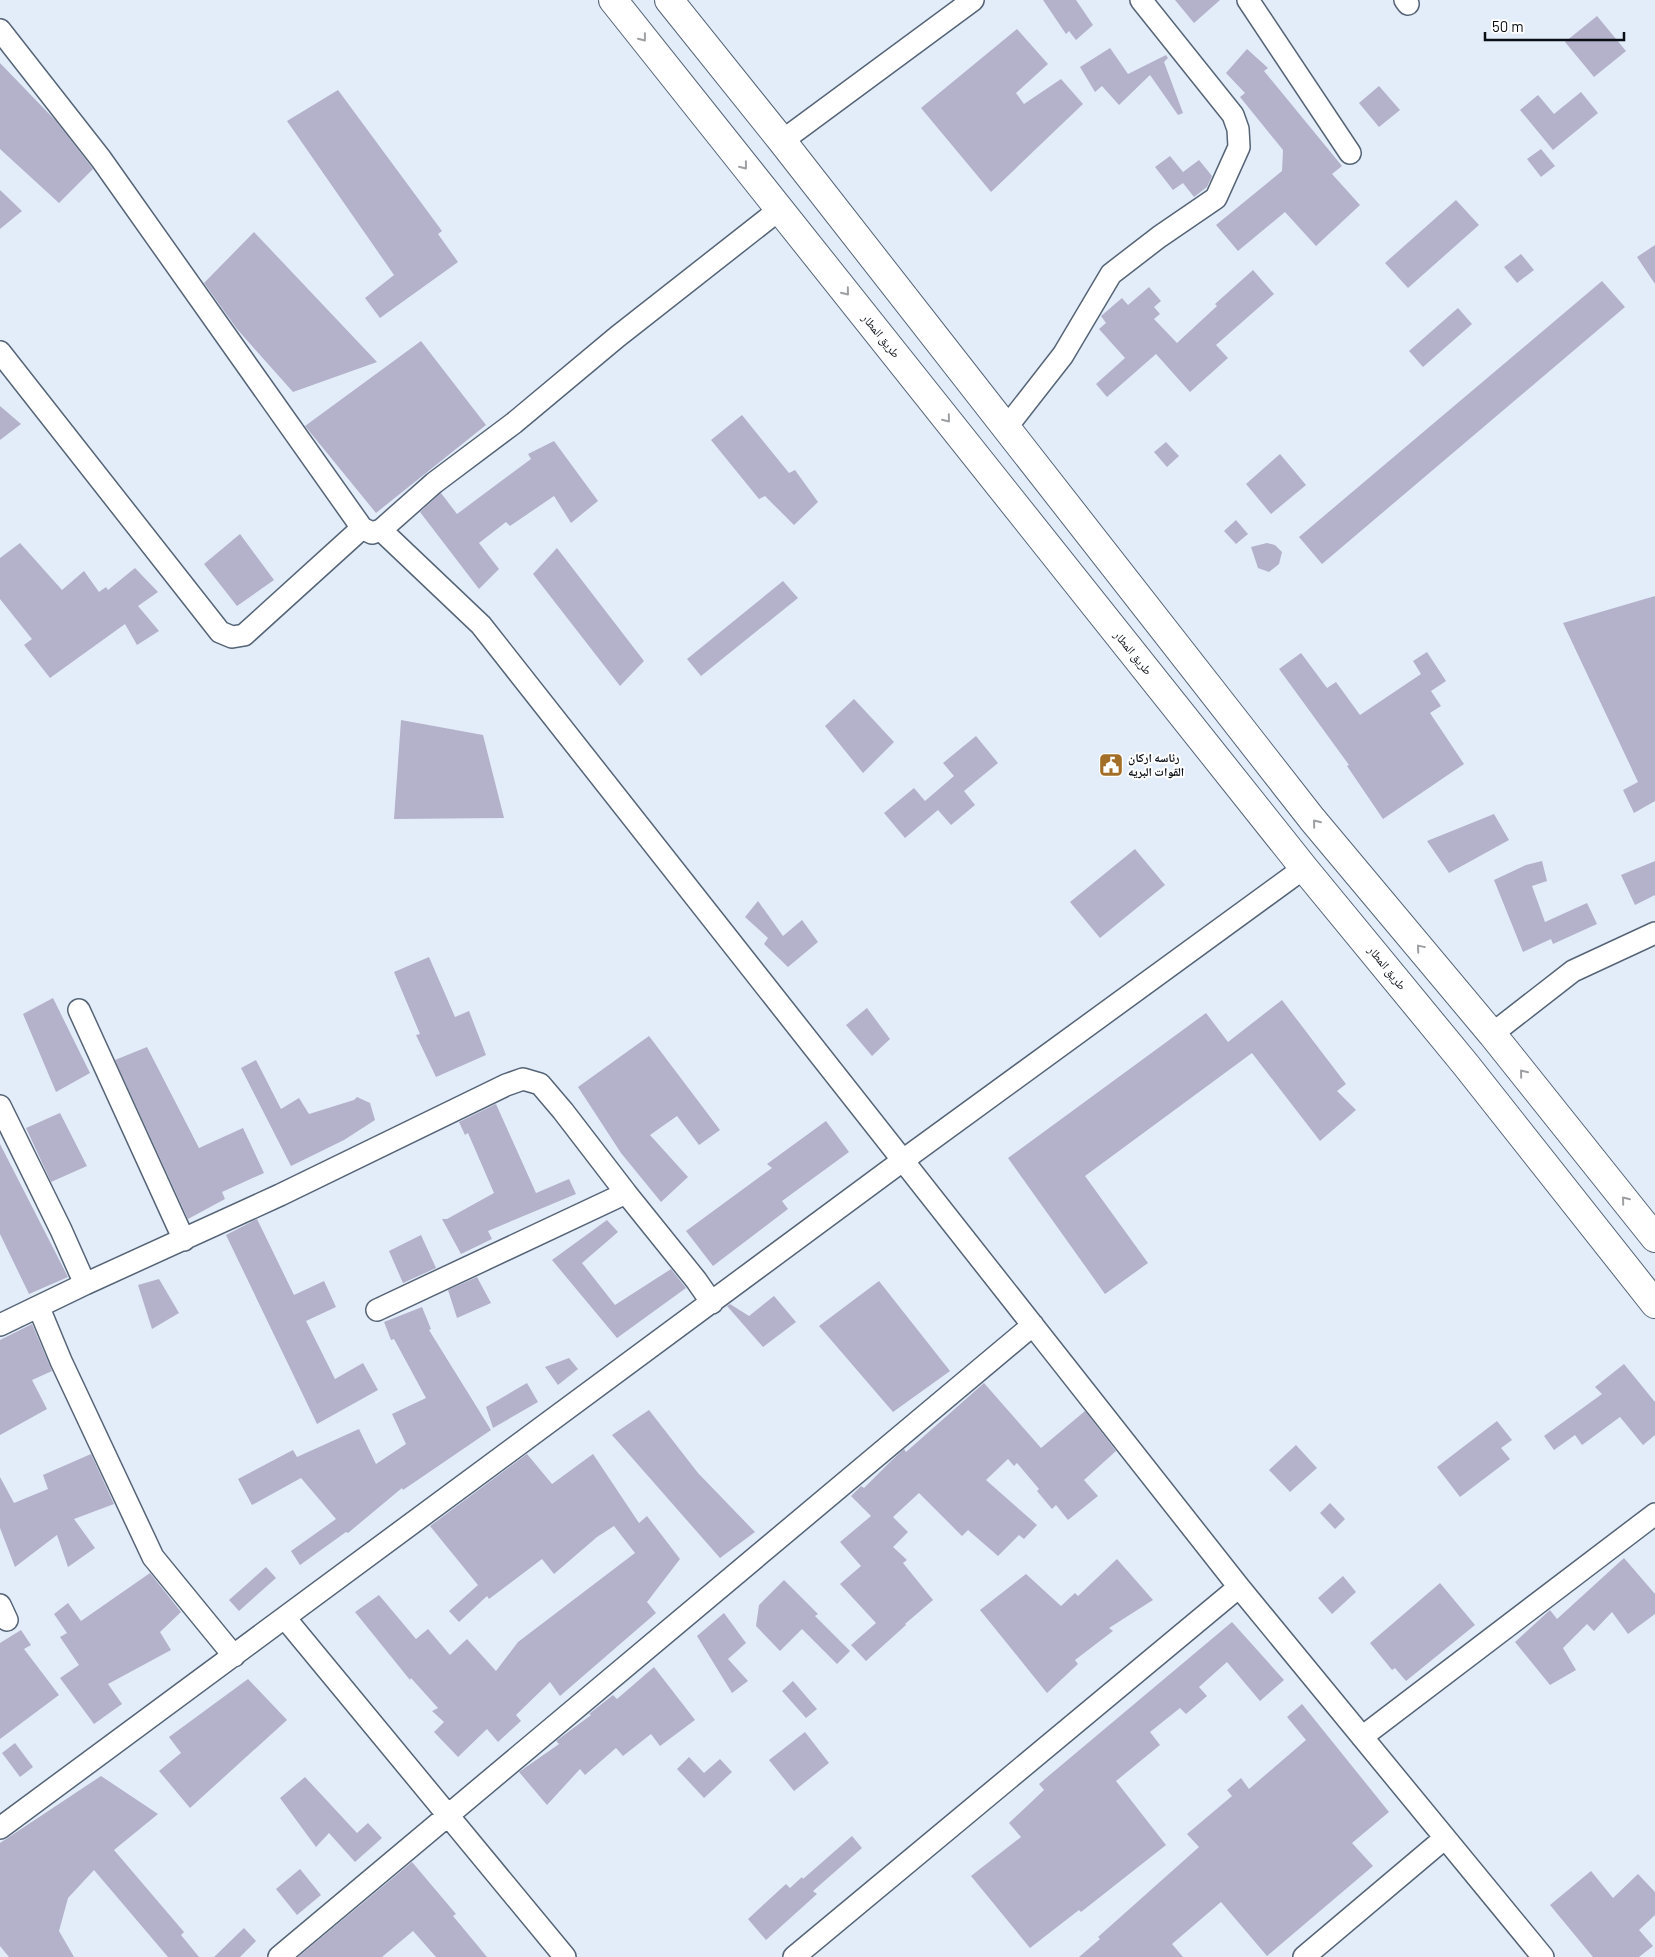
<svg xmlns="http://www.w3.org/2000/svg" width="1655" height="1957" font-family="Barlow,'Noto Naskh Arabic',sans-serif">
  <rect width="100%" height="100%" fill="#e3edfa"/>
  <path fill="#b4b1ca" d="M1043 0H1076L1093 25 1076 40 1069 31 1066 34Z
    M1175 0H1220L1194 23Z
    M1597 16 1626 51 1594 77 1565 42Z
    M1017 29 1048 64 1016 93 1024 104 1061 79 1083 104 991 192 921 108Z
    M1110 48 1128 74 1166 55 1168 58 1164 62 1183 113 1178 115 1150 75 1119 105 1102 86 1095 92 1080 67Z
    M1247 49 1268 68 1264 71 1342 166 1332 174 1360 205 1316 246 1285 212 1238 251 1216 225 1282 171 1283 150 1240 97 1245 93 1226 73Z
    M0 63 55 120 93 169 59 203 0 149Z
    M1379 86 1400 110 1379 127 1359 103Z
    M338 90 442 231 438 234 458 262 380 318 365 298 394 275 287 121Z
    M1581 92 1598 113 1553 150 1520 110 1538 95 1554 114Z
    M1541 149 1555 166 1541 177 1527 159Z
    M1170 156 1183 172 1199 160 1212 176 1207 187 1194 197 1183 183 1173 190 1155 167Z
    M0 190 22 211 0 229Z
    M1456 200 1479 225 1408 288 1385 263Z
    M254 232 377 362 293 392 237 329 204 283Z
    M1655 245V284L1637 257Z
    M1521 254 1534 270 1517 283 1504 267Z
    M1253 270 1274 294 1216 345 1228 358 1190 392 1156 354 1107 397 1096 384 1125 358 1099 329 1106 323 1101 316 1122 298 1128 305 1149 287 1161 301 1154 307 1160 314 1154 319 1177 343 1217 306 1215 304Z
    M1602 281 1625 307 1322 564 1299 537Z
    M1458 308 1472 324 1423 367 1409 351Z
    M421 341 486 425 376 513 305 426Z
    M0 406 21 424 0 440Z
    M742 415 789 473 795 470 818 502 794 525 765 496 759 499 711 440Z
    M554 441 598 501 571 523 554 496 510 526 506 522 479 543 499 569 479 589 420 512 441 493 457 514 531 459 528 454Z
    M1166 442 1179 456 1167 467 1154 452Z
    M1280 454 1306 485 1271 514 1246 484Z
    M1236 520 1248 534 1236 544 1224 531Z
    M240 534 274 580 237 606 204 564Z
    M20 543 62 590 84 571 99 592 106 587 108 590 135 568 158 592 138 606 159 631 137 645 125 624 50 678 24 645 32 639 0 599V558Z
    M1267 543 1275 545 1282 552 1279 564 1269 572 1258 568 1251 547Z
    M557 548 644 661 620 686 533 574Z
    M783 581 798 598 701 676 687 659Z
    M1655 596V801L1634 813 1623 790 1638 782 1563 623Z
    M1427 652 1446 681 1431 691 1441 706 1430 713 1464 764 1383 819 1347 766 1349 765 1279 669 1301 653 1327 688 1336 682 1360 715 1421 674 1413 661Z
    M854 699 894 742 863 773 825 726Z
    M401 720 483 735 504 818 394 819Z
    M976 736 998 763 964 791 975 805 951 825 938 810 905 838 884 813 914 788 925 801 954 776 943 763Z
    M1494 814 1509 840 1449 873 1427 841Z
    M1135 849 1165 885 1100 938 1070 902Z
    M1542 861 1547 881 1532 886 1545 922 1587 903 1597 924 1553 944 1551 939 1523 952 1494 880 1526 865Z
    M1655 861V895L1635 905 1621 875Z
    M758 901 783 936 802 920 818 942 788 967 764 944 768 938 745 917Z
    M429 957 455 1017 469 1011 486 1055 436 1077 416 1035 420 1034 394 972Z
    M53 998 90 1073 56 1092 23 1014Z
    M1282 1000 1346 1084 1337 1091 1356 1110 1320 1141 1252 1053 1085 1176 1148 1263 1105 1294 1008 1158 1206 1013 1228 1042Z
    M867 1008 890 1039 872 1056 846 1025Z
    M649 1036 720 1130 699 1145 677 1116 650 1135 688 1177 661 1202 621 1153 578 1087Z
    M147 1047 199 1148 243 1128 264 1173 222 1192 225 1199 188 1219 115 1060Z
    M256 1060 281 1109 299 1098 309 1114 354 1100 357 1097 370 1103 375 1120 344 1140 291 1166 241 1068Z
    M496 1104 536 1193 569 1179 576 1194 488 1231 492 1239 461 1254 442 1219H447L494 1193 468 1133 465 1135 459 1122Z
    M60 1113 87 1166 51 1182 26 1128Z
    M826 1121 849 1152 782 1201 788 1209 713 1266 686 1231 772 1168 767 1164Z
    M0 1144 68 1277 29 1294 0 1234Z
    M257 1219 294 1295 324 1281 336 1307 306 1321 335 1379 363 1363 378 1390 317 1424 226 1235Z
    M607 1220 618 1232 582 1263 615 1305 671 1269 686 1288 617 1338 552 1260Z
    M421 1235 436 1268 403 1283 389 1251Z
    M477 1277 491 1303 457 1318 448 1290Z
    M159 1279 179 1313 152 1329 138 1285Z
    M879 1281 950 1371 893 1412 819 1326Z
    M774 1296 796 1322 763 1347 727 1306 730 1304 749 1316Z
    M422 1307 431 1329 429 1330 491 1430 403 1490 402 1488 348 1533 346 1532 300 1565 291 1551 336 1519 301 1478 252 1505 238 1479 293 1450 297 1457 359 1429 376 1464 406 1444 392 1414 426 1398 394 1339 391 1340 384 1322Z
    M32 1324 52 1371 32 1380 47 1409 0 1435V1340Z
    M569 1358 578 1369 558 1385 545 1367Z
    M1624 1364 1655 1402V1435L1643 1445 1620 1417 1582 1445 1575 1435 1554 1450 1544 1436 1602 1394 1595 1387Z
    M527 1383 538 1402 493 1428 486 1407Z
    M984 1383 1041 1448 1085 1411 1116 1451 1084 1480 1098 1496 1068 1520 1056 1505 1052 1509 1037 1491 1039 1489 1017 1463 1014 1466 1008 1459 986 1480 1037 1525 1024 1539 1019 1535 998 1556 968 1530 962 1536 919 1493 893 1517 908 1532 893 1547 907 1560 903 1563 933 1600 905 1624 906 1625 866 1661 851 1645 876 1623 840 1584 861 1566 840 1542 871 1516 851 1496 861 1486 864 1488 891 1461 904 1449 906 1452Z
    M649 1410 698 1473 755 1532 720 1558 612 1435Z
    M1497 1421 1512 1440 1501 1448 1510 1459 1460 1497 1437 1467Z
    M1296 1445 1317 1468 1290 1492 1269 1470Z
    M91 1454 114 1504 74 1519 95 1548 68 1567 57 1535 15 1567 0 1528V1477L14 1503 48 1489 43 1475Z
    M527 1454 552 1484 593 1454 639 1523 647 1516 680 1559 647 1602 656 1613 560 1696 550 1682 516 1715 521 1721 498 1742 487 1729 458 1757 434 1732 444 1722 432 1711 438 1708 411 1678 410 1680 355 1612 379 1595 416 1639 428 1629 450 1655 467 1639 496 1671 518 1642 635 1553 614 1526 597 1537 554 1574 542 1559 489 1599 487 1596 459 1622 449 1611 478 1585 430 1526Z
    M1330 1503 1345 1519 1335 1529 1320 1513Z
    M1624 1558 1655 1594V1614L1628 1634 1612 1612 1594 1631 1587 1624 1563 1648 1576 1670 1550 1685 1515 1642 1550 1610 1557 1619Z
    M1117 1559 1153 1600 1109 1628 1113 1631 1075 1660 1078 1664 1047 1693 980 1610 1026 1574 1061 1606 1075 1593 1078 1596Z
    M266 1567 276 1578 239 1611 229 1600Z
    M150 1573 181 1612 160 1632 171 1650 108 1684 122 1704 94 1724 60 1678 79 1665 60 1637 67 1633 54 1614 68 1603 81 1621Z
    M1343 1576 1356 1592 1332 1614 1318 1598Z
    M784 1580 818 1614 815 1616 850 1651 837 1664 802 1629 780 1651 756 1626 759 1605Z
    M1440 1583 1475 1625 1406 1681 1395 1668 1392 1670 1370 1643Z
    M724 1613 746 1643 728 1659 748 1681 732 1693 697 1636Z
    M1232 1622 1284 1680 1260 1701 1227 1662 1199 1687 1207 1696 1186 1714 1180 1708 1150 1732 1160 1745 1116 1781 1166 1845 1081 1912 1079 1910 1030 1948 971 1876 1021 1837 1009 1823 1044 1790 1039 1784Z
    M21 1630 31 1645 24 1649 59 1695 0 1739V1643Z
    M654 1667 695 1720 660 1746 651 1734 623 1756 616 1748 585 1775 580 1769 547 1805 519 1772 559 1744 556 1741 591 1715 589 1714 613 1695 617 1699Z
    M248 1679 287 1720 190 1808 159 1771 181 1753 169 1737Z
    M793 1681 817 1709 806 1718 782 1691Z
    M1302 1704 1389 1812 1352 1843 1373 1866 1267 1956 1221 1902 1172 1944 1183 1957H1079L1100 1939 1098 1937 1199 1847 1187 1834 1232 1796 1227 1790 1241 1778 1249 1789 1306 1740 1287 1717Z
    M805 1732 829 1763 794 1791 769 1760Z
    M15 1743 33 1767 20 1777 2 1753Z
    M689 1757 704 1773 720 1759 732 1772 704 1798 677 1769Z
    M101 1776 158 1814 114 1850 184 1932 181 1935 199 1957H168L94 1870 68 1898 59 1931 74 1957H9L0 1946V1843Z
    M305 1777 357 1833 368 1823 382 1838 355 1862 329 1833 316 1847 280 1798Z
    M852 1836 862 1848 813 1891 817 1894 766 1940 748 1919 786 1884 790 1888 802 1877 803 1879Z
    M412 1862 456 1914 453 1916 487 1957H436L413 1931 382 1957H298Z
    M300 1869 321 1895 297 1915 276 1889Z
    M1591 1871 1613 1898 1638 1874 1655 1892V1915L1639 1930 1653 1946 1639 1957H1593L1550 1905Z
    M244 1928 256 1941 240 1957H214Z"/>
  <g fill="none" stroke-linecap="round" stroke-linejoin="round">
    <defs>
      <path id="minor" d="M1248 0 1350 153
        M1405 0 1408 4
        M0 30 101 159 362 528 372 533 381 530 434 483 514 423 617 337 780 209
        M782 141 973 0
        M0 352 220 632 232 637 244 635 362 528
        M1006 428 1063 355 1111 274 1159 237 1216 198 1239 147 1238 129 1233 115 1141 0
        M381 530 481 625 1239 1587 1543 1957
        M79 1010 184 1240
        M1492 1034 1573 971 1655 933
        M0 1106 61 1230 85 1284 280 1195 506 1085 523 1079 540 1084 563 1111 626 1193 696 1280 712 1303
        M39 1308 61 1361 153 1557 234 1656
        M377 1310 626 1193
        M0 1325 85 1284
        M0 1605 7 1620
        M285 1618 565 1957
        M1362 1737 1655 1514
        M0 1828 902 1161 1304 868
        M279 1957 1033 1325
        M794 1957 1239 1587
        M1304 1957 1445 1838"/>
      <path id="highway" d="M613 0 1304 868 1466 1065 1655 1304
        M669 0 782 141 1312 819 1492 1034 1655 1238"/>
    </defs>
    <use href="#minor" stroke="#556476" stroke-width="24"/>
    <use href="#highway" stroke="#556476" stroke-width="30"/>
    <use href="#minor" stroke="#fff" stroke-width="21"/>
    <use href="#highway" stroke="#fff" stroke-width="28"/>
  </g>
  <defs><path id="oneway-chevron" d="M-2-3.5L2.5 0L-2 3.5" fill="none" stroke-width="1.6" stroke-linecap="round" stroke-linejoin="round" transform="scale(1.25)"/></defs>
  <g stroke="#9d9fa2">
    <use href="#oneway-chevron" transform="translate(643 38) rotate(52)"/>
    <use href="#oneway-chevron" transform="translate(744 166) rotate(52)"/>
    <use href="#oneway-chevron" transform="translate(846 292) rotate(51)"/>
    <use href="#oneway-chevron" transform="translate(947 419) rotate(51)"/>
    <use href="#oneway-chevron" transform="translate(1316 823) rotate(-129)"/>
    <use href="#oneway-chevron" transform="translate(1420 948) rotate(-130)"/>
    <use href="#oneway-chevron" transform="translate(1523 1073) rotate(-129)"/>
    <use href="#oneway-chevron" transform="translate(1625 1200) rotate(-129)"/>
  </g>
  <defs>
    <symbol id="civic-square" viewBox="-11 -11 22 22"><rect x="-9" y="-9" width="18" height="18" rx="4" fill="#a36e27" stroke="#fff"/><path d="M-.6-6.5H3V-4.5H.6V-3L4-1V1h2V6H-6V1h2V-1L-.6-3ZM-1.2 2.5V6h2.4V2.5Z" fill="#fff"/></symbol>
  </defs>
  <g fill-rule="evenodd">
    <use href="#civic-square" x="1097" y="751" width="28" height="28"/>
  </g>
  <g text-anchor="middle" stroke-width="4" stroke-linejoin="round" paint-order="stroke">
    <g font-size="12" fill="#0a0f16" stroke="#fff">
      <text transform="translate(881 336) rotate(51)" y="4">طريق المطار</text>
      <text transform="translate(1133 653) rotate(51)" y="4">طريق المطار</text>
      <text transform="translate(1387 968) rotate(51)" y="4">طريق المطار</text>
    </g>
    <g font-size="12" font-weight="bold" fill="#0a0f16" stroke="#fff" text-anchor="start">
      <text x="1128" y="762">رئاسه اركان<tspan x="1128" dy="14">القوات البريه</tspan></text>
    </g>
  </g>
  <path d="M1485 32v8h139v-8" fill="none" stroke="#0a0f16" stroke-width="2.5"/>
  <text x="1492" y="32" font-size="15" fill="#0a0f16" stroke="#ffffff" stroke-width="4" paint-order="stroke">50 m</text>
</svg>
